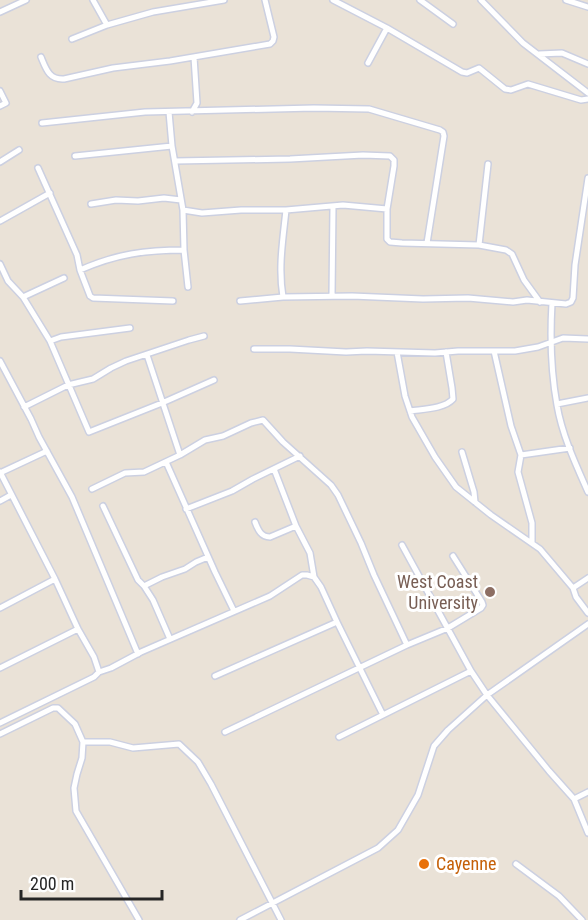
<svg xmlns="http://www.w3.org/2000/svg" width="588" height="920" font-family="'Roboto Condensed',sans-serif">
  <rect width="100%" height="100%" fill="#eae2d7"/>
  <g fill="none" stroke-linecap="round" stroke-linejoin="round">
    <defs>
      <path id="minor" d="M93 0 107 25
        M333 0 387 28 462 72 467 73 479 68 505 89 511 90 528 84 581 100 588 99
        M420 0 453 24
        M481 0 523 43 588 93
        M566 0 588 7
        M0 12 26 0
        M72 39 107 25 153 12 224 0
        M539 54 562 53 588 64
        M41 57C46 69 49 80 64 79L113 68 170 61 270 44 273 41 274 37 265 0
        M368 63 387 28
        M0 91 6 103 0 106
        M169 112 172 146 183 210 184 250 188 287
        M192 112 197 103 194 57
        M42 123 145 112 314 108 369 109 440 130 443 132 444 136 427 243
        M75 156 172 146
        M175 161 290 159 363 155 390 156 394 160V166L387 209V239L390 242 402 243 479 245 506 250 512 254 524 280 540 302
        M0 162 19 150
        M38 168 77 255 80 270 90 296 93 298 173 301
        M91 204 116 200 138 201 164 198 181 200
        M183 210 202 213 241 210H286L343 205 387 209
        M0 221 50 193
        M479 245 488 164
        M0 264 8 281 23 297 50 341 89 432 162 403 214 380
        M80 270C116 254 146 250 184 250
        M332 296 333 207
        M23 297 64 278
        M283 297C278 268 283 239 286 210
        M240 301 283 297 352 296 423 299 468 298 513 302 527 300 566 304 571 302 573 298 575 265 588 178
        M552 303C550 337 551 372 557 405 562 435 576 465 588 492
        M50 341 61 337 130 328
        M254 349H290L346 352 367 351 435 353 458 351H515L538 347 563 338 588 339
        M494 351 511 426 521 455 518 472 532 523V542
        M397 352 405 396 412 417 435 457 456 487 491 515 540 549 573 588 588 578
        M147 355 180 455
        M0 361 31 419 39 437 72 497 138 654
        M557 404 588 398
        M24 407 68 385 93 379 111 368 126 361 189 340 204 336
        M410 411C423 409 444 409 453 399L452 388 446 352
        M462 452 474 492 475 502
        M521 455 570 448
        M166 462 215 572 234 611
        M274 469 296 526 310 553 314 577 321 587 337 622 383 715
        M0 472 55 579 78 629 94 657 99 672
        M0 473 47 451
        M92 489 125 473 144 472 180 455 205 440 223 436 251 423 263 420 283 442 331 485 338 495 361 543 374 575 407 645
        M0 501 11 495
        M103 506 138 580 144 586 153 600 170 639
        M186 509 232 491 253 479 300 456
        M255 522C258 530 261 537 270 537L296 526
        M402 545 471 671
        M144 586 162 577 185 569 196 562 208 557
        M573 588 576 597 588 613
        M0 608 55 579
        M0 668 78 629
        M215 676 337 622
        M0 723 94 677 99 672 111 668 141 652 270 596 302 575H307L314 577
        M225 732 407 645 448 628 481 608 483 605 482 602 453 556
        M0 734 53 708H58L75 724 83 742 82 758 77 774 74 788 76 811 139 920
        M339 737 471 671 487 695 549 771 574 799 588 833
        M83 742H110L133 748 179 744 198 762 211 784 281 920
        M574 799 588 792
        M516 864 559 896 582 920
        M240 920 378 848 398 830 418 795 434 746 448 730 487 695 588 624"/>
    </defs>
    <use href="#minor" stroke="#ccd0e1" stroke-width="8"/>
    <use href="#minor" stroke="#fff" stroke-width="5"/>
  </g>
  <circle fill="#8d6e63" stroke="#fff" stroke-width="2" cx="490" cy="592" r="6"/>
  <circle fill="#e8710a" stroke="#fff" stroke-width="2" cx="424" cy="864" r="6"/>
  <g text-anchor="middle" stroke-width="6" stroke-linejoin="round" paint-order="stroke">
    <g font-size="18" fill="#785e54" stroke="#fff" text-anchor="end">
      <text x="478" y="588">West Coast<tspan x="478" dy="21">University</tspan></text>
    </g>
    <g font-size="18" fill="#c56008" stroke="#fff" text-anchor="start">
      <text x="436" y="870">Cayenne</text>
    </g>
  </g>
  <path d="M21 890v9h141v-9" fill="none" stroke="#262626" stroke-width="3"/>
  <text x="30" y="890" font-size="18" fill="#262626" stroke="#ffffff" stroke-width="4.5" paint-order="stroke">200 m</text>
</svg>
